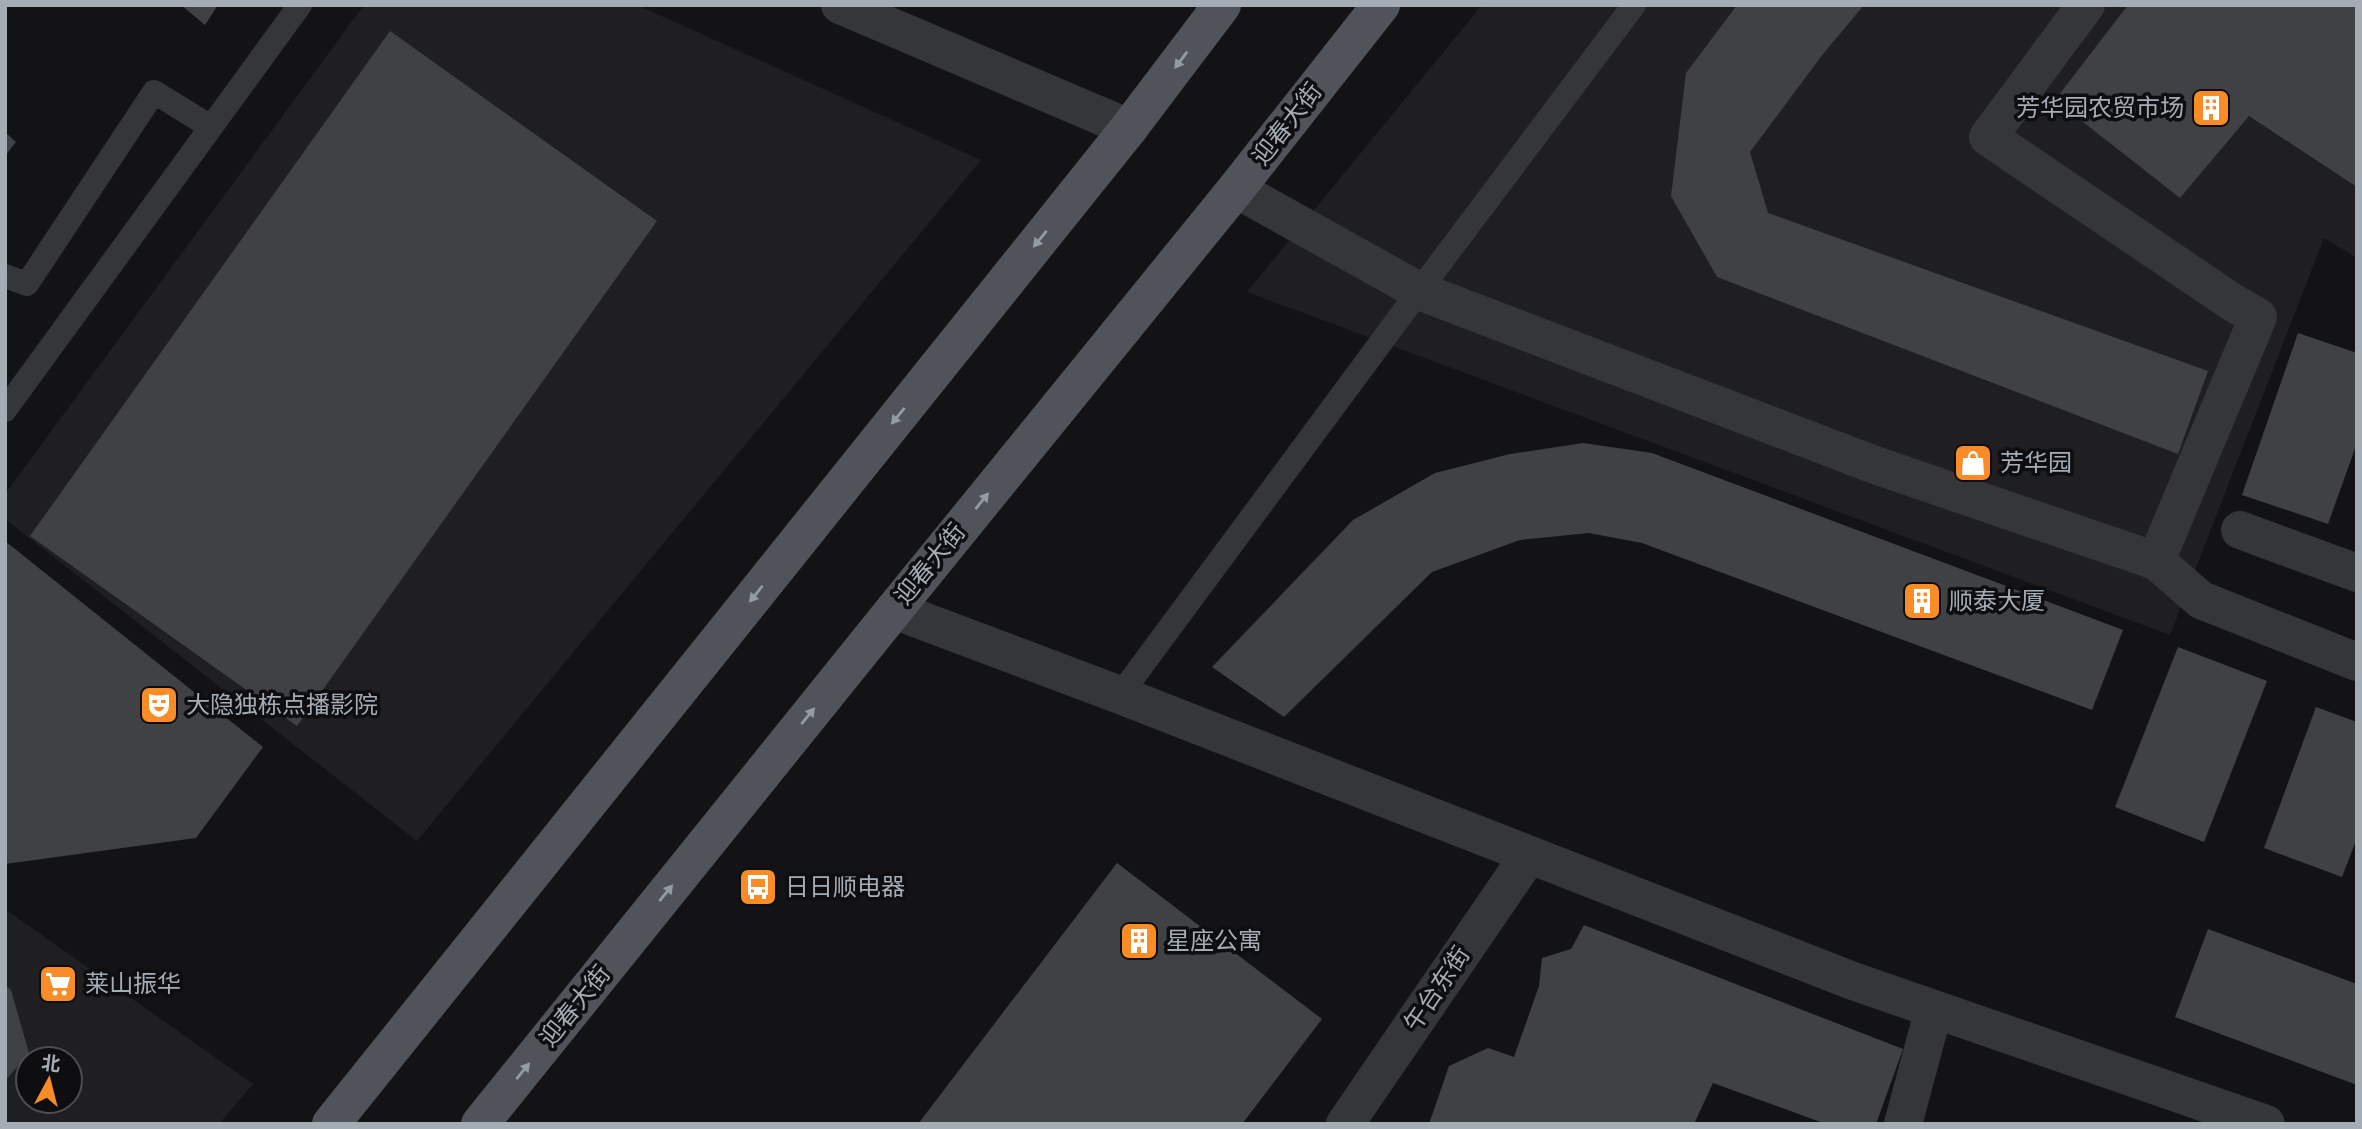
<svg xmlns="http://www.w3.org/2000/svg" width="2362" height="1129" font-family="'Alegreya Sans','Noto Sans SC',sans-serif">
  <rect width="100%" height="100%" fill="#131315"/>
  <path fill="#1f1f22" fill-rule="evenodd" d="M364 5H637L981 160 417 841 5 519V494Z
    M1482 5H2357V258L2324 238 2170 635 1247 292Z
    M5 909 253 1084 219 1124H5ZM28 1059H70V1101H28Z"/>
  <path fill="#3f4145" d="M181 5H218L205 25Z
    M1737 5H1864L1823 54 1750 152 1768 213 2208 371 2178 454 1717 277 1671 196 1686 73Z
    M2128 5H2357V187L2249 116 2180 198 2055 100Z
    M390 31 657 221 297 726 30 536Z
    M5 132 16 142 5 156Z
    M2298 333 2357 353V443L2328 524 2242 495Z
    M1583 443 1652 453 2123 630 2092 710 1642 543 1589 533 1520 540 1432 572 1284 717 1212 667 1353 520 1435 473 1510 454Z
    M5 541 263 747 196 838 5 864Z
    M2178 647 2267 681 2204 842 2115 807Z
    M2316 707 2357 722V838L2342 877 2264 848Z
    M1117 863 1322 1019 1242 1124H918Z
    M1584 925 1903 1049 1876 1124H1826L1713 1083 1694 1124H1429L1449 1066 1488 1048 1514 1057 1539 986 1542 958 1571 949Z
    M2208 929 2357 984V1085L2175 1017Z
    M5 985 11 990 29 1053 5 1081Z"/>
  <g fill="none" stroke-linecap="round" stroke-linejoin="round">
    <path stroke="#34363a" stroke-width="24" d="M5 276 27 284 154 92 211 127
      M5 410 300 5
      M1120 695 1419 291 1634 5"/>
    <path stroke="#34363a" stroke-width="38" d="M840 5 1129 128
      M2086 5 1988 137 2232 302 2258 317 2156 561
      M1236 189 1419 291 1875 465 2156 561 2201 600 2357 662
      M2240 530 2357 573
      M894 610 1120 695 1853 981 2266 1124
      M1345 1124 1529 855
      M1903 1124 1934 1009"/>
    <path stroke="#505359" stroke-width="38" d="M331 1124 1129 128 1222 5
      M480 1124 894 610 1236 189 1381 5"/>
  </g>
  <defs><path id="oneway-solid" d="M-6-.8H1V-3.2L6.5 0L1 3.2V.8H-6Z" transform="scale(1.75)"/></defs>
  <g fill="#939ba3">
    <use href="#oneway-solid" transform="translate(1181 60) rotate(127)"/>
    <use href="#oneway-solid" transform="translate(1040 239) rotate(129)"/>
    <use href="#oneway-solid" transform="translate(898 416) rotate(129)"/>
    <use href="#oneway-solid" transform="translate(982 501) rotate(-51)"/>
    <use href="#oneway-solid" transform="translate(756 594) rotate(129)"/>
    <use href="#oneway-solid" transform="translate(808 716) rotate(-51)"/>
    <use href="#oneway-solid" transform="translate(666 893) rotate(-51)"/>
    <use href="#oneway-solid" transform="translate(523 1071) rotate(-51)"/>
  </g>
  <defs>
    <symbol id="building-square" viewBox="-11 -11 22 22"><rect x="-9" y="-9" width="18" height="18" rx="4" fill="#f98c27" stroke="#0e0e10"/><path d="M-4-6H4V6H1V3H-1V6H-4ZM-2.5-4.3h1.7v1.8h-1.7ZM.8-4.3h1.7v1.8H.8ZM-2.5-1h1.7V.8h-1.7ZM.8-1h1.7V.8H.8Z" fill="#fff"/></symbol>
    <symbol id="shop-square" viewBox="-11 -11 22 22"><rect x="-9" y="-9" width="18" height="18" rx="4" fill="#f98c27" stroke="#0e0e10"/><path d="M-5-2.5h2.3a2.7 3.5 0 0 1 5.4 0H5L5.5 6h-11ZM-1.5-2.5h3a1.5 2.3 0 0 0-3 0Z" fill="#fff"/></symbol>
    <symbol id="theatre-square" viewBox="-11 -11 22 22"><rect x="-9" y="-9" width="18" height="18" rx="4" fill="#f98c27" stroke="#0e0e10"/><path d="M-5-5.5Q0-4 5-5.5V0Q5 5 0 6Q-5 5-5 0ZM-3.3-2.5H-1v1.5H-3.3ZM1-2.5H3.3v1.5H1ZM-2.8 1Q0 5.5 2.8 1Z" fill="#fff"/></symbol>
    <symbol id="bus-square" viewBox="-11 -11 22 22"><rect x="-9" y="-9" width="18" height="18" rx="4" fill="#f98c27" stroke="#0e0e10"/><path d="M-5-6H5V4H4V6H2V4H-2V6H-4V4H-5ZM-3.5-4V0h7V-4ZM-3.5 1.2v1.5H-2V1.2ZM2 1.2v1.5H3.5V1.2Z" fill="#fff"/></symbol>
    <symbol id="supermarket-square" viewBox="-11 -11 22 22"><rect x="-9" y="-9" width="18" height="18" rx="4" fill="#f98c27" stroke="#0e0e10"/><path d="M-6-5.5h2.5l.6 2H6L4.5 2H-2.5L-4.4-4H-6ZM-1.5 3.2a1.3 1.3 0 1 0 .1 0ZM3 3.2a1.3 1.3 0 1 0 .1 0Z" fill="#fff"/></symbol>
  </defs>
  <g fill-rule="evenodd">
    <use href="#building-square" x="2189" y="86" width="44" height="44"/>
    <use href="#shop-square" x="1951" y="441" width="44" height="44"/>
    <use href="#building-square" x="1900" y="579" width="44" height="44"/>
    <use href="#theatre-square" x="137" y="683" width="44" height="44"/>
    <use href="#bus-square" x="736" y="865" width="44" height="44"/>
    <use href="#building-square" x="1117" y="919" width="44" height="44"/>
    <use href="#supermarket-square" x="36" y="962" width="44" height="44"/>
  </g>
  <g text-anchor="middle" stroke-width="7" stroke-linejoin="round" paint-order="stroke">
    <g font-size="24" fill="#a4adb6" stroke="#0e0e10" text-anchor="start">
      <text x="2184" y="116" text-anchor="end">芳华园农贸市场</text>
      <text x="2000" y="471">芳华园</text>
      <text x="1949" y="609">顺泰大厦</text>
      <text x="186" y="713">大隐独栋点播影院</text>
      <text x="785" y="895">日日顺电器</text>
      <text x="1166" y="949">星座公寓</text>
      <text x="85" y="992">莱山振华</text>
    </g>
    <g font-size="24" fill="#a4adb6" stroke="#0e0e10">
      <text transform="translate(1287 124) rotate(-52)" y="8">迎春大街</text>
      <text transform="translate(930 564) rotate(-51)" y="8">迎春大街</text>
      <text transform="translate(1437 989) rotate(-56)" y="8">午台东街</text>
      <text transform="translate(575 1006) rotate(-51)" y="8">迎春大街</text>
    </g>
  </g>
  <rect width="2362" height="1129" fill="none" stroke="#a4adb6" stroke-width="14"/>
  <g transform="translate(49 1080) rotate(7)"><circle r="33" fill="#0e0e10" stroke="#4a4e52" stroke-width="2"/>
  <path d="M0-5L12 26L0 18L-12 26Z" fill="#f98c27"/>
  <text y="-10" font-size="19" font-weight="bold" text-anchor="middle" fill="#a4adb6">北</text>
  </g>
</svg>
